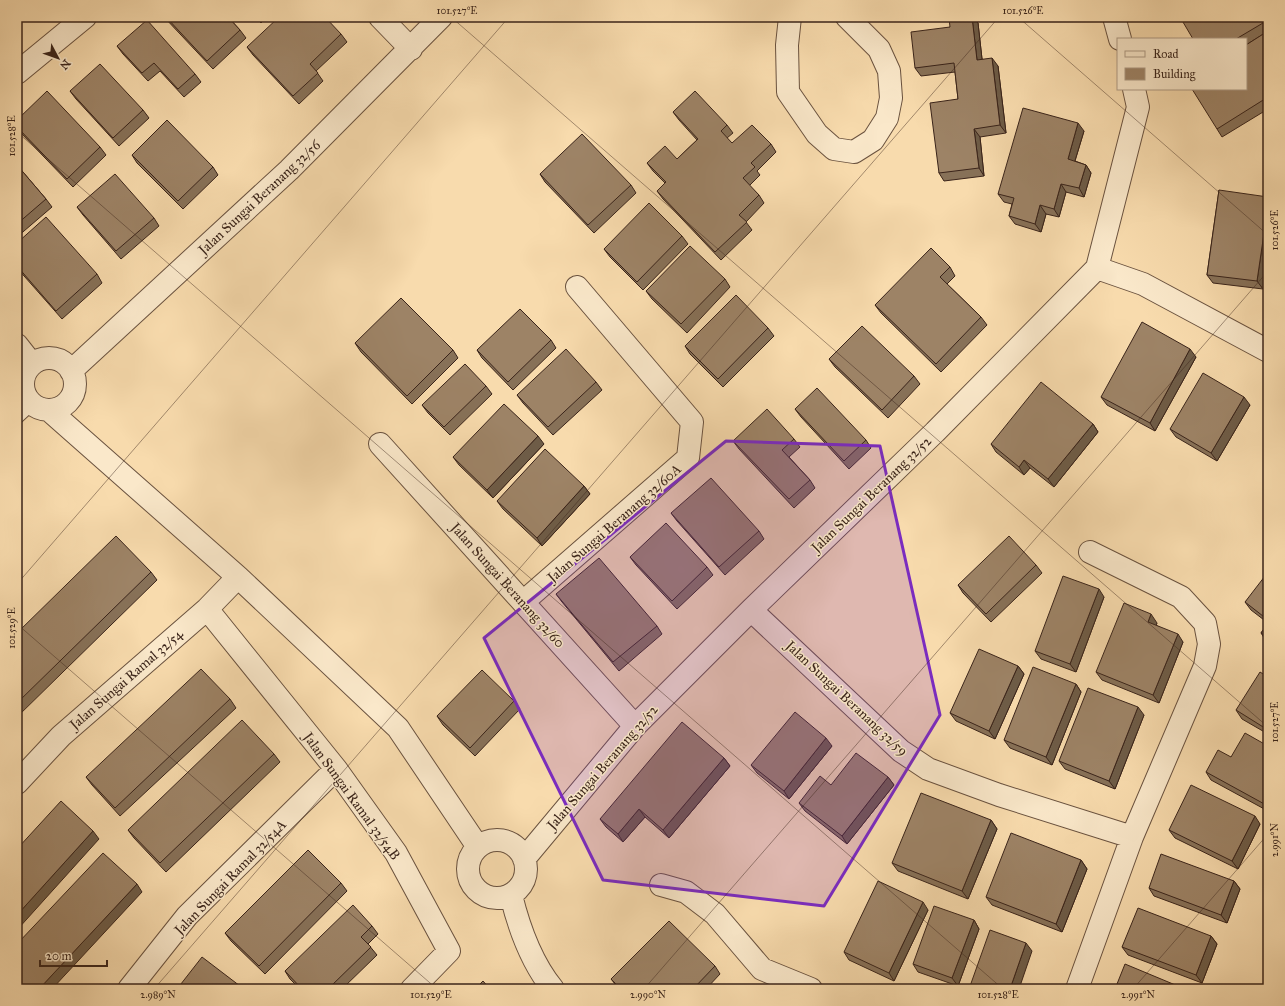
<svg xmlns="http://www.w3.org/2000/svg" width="1285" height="1006" font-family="'IM FELL Great Primer',serif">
  <rect width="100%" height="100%" fill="#f8dbad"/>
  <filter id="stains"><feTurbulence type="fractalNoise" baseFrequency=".005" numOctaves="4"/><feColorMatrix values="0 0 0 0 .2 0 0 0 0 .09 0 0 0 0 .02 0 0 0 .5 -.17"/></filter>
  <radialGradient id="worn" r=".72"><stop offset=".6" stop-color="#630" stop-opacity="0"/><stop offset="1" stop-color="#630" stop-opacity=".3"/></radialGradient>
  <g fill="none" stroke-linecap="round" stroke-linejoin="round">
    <defs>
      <path id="lane" d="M17 417 31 404"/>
      <path id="street" d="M380 17 411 49
        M790 17 787 45 788 92 817 134 834 149 854 152 873 140 887 118 891 98 889 71 879 49 847 17
        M1114 17 1120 39
        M17 73 85 17
        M1097 268 1143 284 1268 351
        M17 345 32 364
        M23 384a26 26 0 1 1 52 0a26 26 0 1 1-52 0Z
        M71 371 289 170 441 17
        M50 411 238 577 398 728 478 847
        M380 444 635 726
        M523 602 688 458 692 422 577 287
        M207 609 336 769 396 853 449 951 412 989
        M751 610 901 751 928 769 999 795 1132 837
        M17 783 61 736 207 609 238 577
        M468 869a29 29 0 1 1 58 0a29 29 0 1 1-58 0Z
        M524 859 635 726 751 610 935 432 1097 268 1138 107 1134 89
        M661 885 686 892 715 914 762 969 811 989
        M511 895C519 928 531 962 553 989
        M129 989 187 916 336 769
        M1077 989 1132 837 1205 666 1209 644 1205 623 1181 597 1090 552"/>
    </defs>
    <use href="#lane" stroke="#6a523f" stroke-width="15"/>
    <use href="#street" stroke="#6a523f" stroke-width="24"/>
    <use href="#lane" stroke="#fae8ca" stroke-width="13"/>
    <use href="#street" stroke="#fae8ca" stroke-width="22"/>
  </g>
  <path fill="#877158" stroke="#3a241a" d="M164 17H228L240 30 246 38 213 69Z
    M255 17H267L261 23Z
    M957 17H973L978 23 982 59 998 66 1006 133 980 137 984 176 944 181 939 173 958 99 955 72 921 76 915 68 950 27Z
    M1261 17 1268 29V109L1222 137 1217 129 1265 33 1246 45V39H1193Z
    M341 34 347 42 316 71 323 81 299 104 253 55 247 47Z
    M117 46 195 74 201 82 184 97 160 71 148 81 123 54Z
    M70 91 143 110 149 118 119 146 76 99Z
    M673 112 727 125 733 133 727 138 732 143 771 144 776 152 757 171 760 175 749 186 759 195 764 203 746 222 752 230 721 260 663 199 657 191 665 183 653 171 647 163 677 159 697 140 679 120Z
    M17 120 100 147 106 155 73 187 19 131 17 128Z
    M1084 131 1075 161 1086 165 1091 173 1084 197 1066 192 1059 217 1046 214 1041 232 1015 224 1009 216 1012 204 1004 202 998 194Z
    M132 155 213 167 218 175 183 209 137 163Z
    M17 165 46 199 52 207 17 237Z
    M540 174 631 185 636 193 594 233 545 182Z
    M1219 190 1263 289 1213 283 1207 275Z
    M77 207 154 218 159 226 121 259 83 215Z
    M682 236 688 244 643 290 610 257 604 249Z
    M17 243 97 274 102 283 62 319 17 268Z
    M950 267 955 276 947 284 981 317 987 325 941 372 881 313 875 305Z
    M725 279 730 287 687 333 652 299 646 291Z
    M768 328 774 336 723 387 690 354 685 346Z
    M551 340 556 348 513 390 482 358 477 350Z
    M355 343 453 350 458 358 412 404 361 352Z
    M1196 357 1155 431 1107 405 1101 397Z
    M829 359 914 376 920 384 888 418 835 367Z
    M596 382 602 390 553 435 523 403 517 395Z
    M486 386 492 394 450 435 428 413 422 405Z
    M1250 405 1217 461 1176 437 1170 429Z
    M795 409 866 440 871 448 849 469 801 417Z
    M1093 424 1098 432 1054 487 1030 468 1024 475 996 452 991 444Z
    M794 439 800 447 789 457 810 480 815 488 794 508 739 449 733 441Z
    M544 444 493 498 459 465 453 457Z
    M584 486 590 494 542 546 503 509 497 501Z
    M671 513 759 531 764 539 725 575 677 521Z
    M630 557 707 567 713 575 677 609 636 565Z
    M1036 565 1042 573 991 622 963 593 958 585Z
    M151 572 157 580 17 717V633Z
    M1268 579V642L1266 641 1261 633 1268 623 1251 610 1245 602Z
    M556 594 657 626 662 634 619 671 562 602Z
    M1104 597 1076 672 1041 659 1035 651Z
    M1157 623 1156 625 1183 642 1159 703 1102 680 1096 672Z
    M1018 666 1024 674 995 739 956 721 950 713Z
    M1268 677V734L1242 719 1236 710Z
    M1076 684 1081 692 1052 765 1010 748 1004 740Z
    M230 699 236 708 120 816 92 785 86 777Z
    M514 701 520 709 475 756 443 725 437 716Z
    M1144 715 1115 789 1065 769 1059 761Z
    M832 746 789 799 757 773 751 765Z
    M1268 746V811L1211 780 1206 772 1231 757Z
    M274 754 280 762 166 872 134 838 128 830Z
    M724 758 730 766 669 838 645 817 623 842 606 827 600 819Z
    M888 777 894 785 847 844 805 811 799 803 831 785Z
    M991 820 997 829 968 899 898 871 892 863Z
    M1260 824 1238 869 1175 838 1169 830Z
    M1081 860 1087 869 1062 932 992 905 986 897Z
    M1234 881 1240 889 1227 923 1154 896 1149 888Z
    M341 883 347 891 265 974 231 941 225 933Z
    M928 910 894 981 849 960 844 952Z
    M974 920 979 929 958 986 918 972 913 964Z
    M372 926 378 934 368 944 377 955 342 989H300L290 979 285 971Z
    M1211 936 1217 944 1202 983 1128 955 1122 947Z
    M715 966 720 974 706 989H619L611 979Z"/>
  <path fill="#6e5c47" stroke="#3a241a" d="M972 17H973L978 23 983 68 977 60Z
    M1260 17H1261L1268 29 1263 23Z
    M992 58 998 66 1006 133 1000 125Z
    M1078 123 1084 131 1073 167 1068 159Z
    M974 129 980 137 984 176 979 168Z
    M1086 165 1091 173 1084 197 1079 188Z
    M1061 184 1066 192 1059 217 1054 209Z
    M1040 205 1046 214 1041 232 1035 224Z
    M1268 206V254L1263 289 1257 281Z
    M1190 349 1196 357 1155 431 1150 423Z
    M1244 397 1250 405 1217 461 1211 453Z
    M1093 424 1098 432 1054 487 1048 479Z
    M538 436 544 444 493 498 487 490Z
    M1024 460 1030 468 1024 475 1019 467Z
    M584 486 590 494 542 546 537 538Z
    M1099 589 1104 597 1076 672 1070 664Z
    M1151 614 1157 623 1154 630 1148 622Z
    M1178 634 1183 642 1159 703 1153 695Z
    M1018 666 1024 674 995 739 989 731Z
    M1076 684 1081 692 1052 765 1046 757Z
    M1138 707 1144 715 1115 789 1109 781Z
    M826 738 832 746 789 799 784 791Z
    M724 758 730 766 669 838 663 830Z
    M888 777 894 785 847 844 842 836Z
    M639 809 645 817 623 842 618 834Z
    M1255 816 1260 824 1238 869 1232 861Z
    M991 820 997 829 968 899 962 891Z
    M93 831 99 839 17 930V915Z
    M1081 860 1087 869 1062 932 1056 924Z
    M1234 881 1240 889 1227 923 1221 915Z
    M137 884 142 892 52 989H39Z
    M923 902 928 910 894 981 889 973Z
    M974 920 979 929 958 986 952 978Z
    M1211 936 1217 944 1202 983 1196 975Z
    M1026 943 1032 951 1019 989H1010Z
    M240 986 242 989H238Z"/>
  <path fill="#9d8366" stroke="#3a241a" d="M166 17H228L240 30 207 61Z
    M279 17H325L341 34 310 64 318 73 293 96 247 47Z
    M957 17H972L977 60 992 58 1000 125 974 129 979 168 939 173 930 103 958 99 954 63 915 68 911 32 950 27 949 18Z
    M1180 17H1260L1263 23 1236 39H1193Z
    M147 20 195 74 178 89 154 63 142 73 117 46Z
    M1268 31V97L1217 129 1192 89H1246V45Z
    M100 64 143 110 113 138 70 91Z
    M47 91 100 147 67 179 17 127V120Z
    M695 91 727 125 721 131 732 143 752 125 771 144 751 163 755 167 743 178 759 195 739 215 747 222 715 252 657 191 666 182 647 163 665 146 677 159 698 139 673 112Z
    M1023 108 1078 123 1068 159 1086 165 1079 188 1061 184 1054 209 1040 205 1035 224 1009 216 1014 198 998 194Z
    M167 120 213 167 178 201 132 155Z
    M582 134 631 185 588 225 540 174Z
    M17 165 46 199 17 224Z
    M115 174 154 218 116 251 77 207Z
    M1219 190 1268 197V206L1257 281 1207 275Z
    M649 203 682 236 637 282 604 249Z
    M46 217 97 274 56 311 17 266V243Z
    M690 246 725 279 681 324 646 291Z
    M931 248 950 267 940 277 981 317 936 364 875 305Z
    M736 295 768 328 718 379 685 346Z
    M401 298 453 350 407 396 355 343Z
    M520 309 551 340 508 382 477 350Z
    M1142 322 1190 349 1150 423 1101 397Z
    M862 326 914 376 882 410 829 359Z
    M566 349 596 382 548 427 517 395Z
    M465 364 486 386 444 427 422 405Z
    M1203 373 1244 397 1211 453 1170 429Z
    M1041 382 1093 424 1048 479 1024 460 1019 467 991 444Z
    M817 388 866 440 844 461 795 409Z
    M504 404 538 436 487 490 453 457Z
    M767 409 794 439 782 450 810 480 789 499 733 441Z
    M545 449 584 486 537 538 497 501Z
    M711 478 759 531 719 567 671 513Z
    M666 523 707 567 672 601 630 557Z
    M116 536 151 572 17 703V633Z
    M1009 536 1036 565 986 614 958 585Z
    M599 558 657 626 613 662 556 594Z
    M1063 576 1099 589 1070 664 1035 651Z
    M1265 576 1268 579V620L1245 602Z
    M1124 603 1151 614 1148 622 1178 634 1153 695 1096 672Z
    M1268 623V638L1261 633Z
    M979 649 1018 666 989 731 950 713Z
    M1033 667 1076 684 1046 757 1004 740Z
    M201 669 230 699 115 808 86 777Z
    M482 670 514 701 470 748 437 716Z
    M1260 672 1268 677V730L1236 710Z
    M1088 688 1138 707 1109 781 1059 761Z
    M795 712 826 738 784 791 751 765Z
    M242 720 274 754 160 863 128 830Z
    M682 722 724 758 663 830 639 809 618 834 600 819Z
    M1245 733 1268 746V806L1206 772 1218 750 1231 757Z
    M856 753 888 777 842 836 799 803 820 776 831 785Z
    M1191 785 1255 816 1232 861 1169 830Z
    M921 793 991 820 962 891 892 863Z
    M61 801 93 831 17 915V849Z
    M1011 833 1081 860 1056 924 986 897Z
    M308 850 341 883 259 966 225 933Z
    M103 853 137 884 39 989H17V944Z
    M1161 854 1234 881 1221 915 1149 888Z
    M878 881 923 902 889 973 844 952Z
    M353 905 372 926 361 937 371 947 328 989H302L285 971Z
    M934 906 974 920 952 978 913 964Z
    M1138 908 1211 936 1196 975 1122 947Z
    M669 921 715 966 693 989H621L611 979Z
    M990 930 1026 943 1010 989H969Z
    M202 957 240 986 238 989H177Z
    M1125 964 1185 989H1115Z
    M483 981 490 989H475Z
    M721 985 726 989H717Z"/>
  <path fill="#7b2cbf" fill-opacity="0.2" stroke="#7b2cbf" stroke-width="3" stroke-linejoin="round" d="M726 441 880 446 940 715 824 906 603 880 484 638Z"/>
  <path fill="none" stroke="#3a241a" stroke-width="1" stroke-opacity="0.45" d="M451 17 1268 727M1018 17 1268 235M17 20 20 17M17 132 1003 989M17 584 509 17M17 624 437 989M154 989 999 17M644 989 1268 271M1133 989 1268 834"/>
  <g text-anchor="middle" stroke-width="3" stroke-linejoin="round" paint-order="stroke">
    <g font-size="14" fill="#3a241a" stroke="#fae8ca">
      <text transform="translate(259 197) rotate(-43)" y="5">Jalan Sungai Beranang 32/56</text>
      <text transform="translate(871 494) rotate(-44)" y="5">Jalan Sungai Beranang 32/52</text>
      <text transform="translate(614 523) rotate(-41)" y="5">Jalan Sungai Beranang 32/60A</text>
      <text transform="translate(508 585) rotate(48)" y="5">Jalan Sungai Beranang 32/60</text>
      <text transform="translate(126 679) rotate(-41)" y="5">Jalan Sungai Ramal 32/54</text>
      <text transform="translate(847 698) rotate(43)" y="5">Jalan Sungai Beranang 32/59</text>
      <text transform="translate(602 767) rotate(-49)" y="5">Jalan Sungai Beranang 32/52</text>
      <text transform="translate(352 796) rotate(54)" y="5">Jalan Sungai Ramal 32/54B</text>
      <text transform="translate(230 877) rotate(-46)" y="5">Jalan Sungai Ramal 32/54A</text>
    </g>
  </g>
  <rect width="1285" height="1006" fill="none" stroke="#f8dbad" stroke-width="44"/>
  <rect x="1117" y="38" width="130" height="52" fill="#fae8ca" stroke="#ad9a84"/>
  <rect x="1125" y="51" width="20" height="6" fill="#fae8ca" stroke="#ad9a84"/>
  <text x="1153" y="58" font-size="12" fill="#3a241a">Road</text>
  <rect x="1125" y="68" width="20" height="12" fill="#9d8366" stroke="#ad9a84"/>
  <text x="1153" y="78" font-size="12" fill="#3a241a">Building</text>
  <g transform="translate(58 58) rotate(131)" stroke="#fae8ca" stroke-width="3" paint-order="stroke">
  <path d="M0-3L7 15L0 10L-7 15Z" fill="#3a241a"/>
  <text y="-6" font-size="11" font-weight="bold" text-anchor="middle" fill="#3a241a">N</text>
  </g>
  <path d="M40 960v6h67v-6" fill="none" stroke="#3a241a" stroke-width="2"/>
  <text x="46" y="960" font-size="12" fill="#3a241a" stroke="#fae8ca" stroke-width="3" paint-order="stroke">20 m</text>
  <rect x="22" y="22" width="1241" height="962" fill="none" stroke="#3a241a" stroke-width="1.5"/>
  <g font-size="10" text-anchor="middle" fill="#3a241a">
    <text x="457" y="14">101.527°E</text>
    <text x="1023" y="14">101.526°E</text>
    <text transform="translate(11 136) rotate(-90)" y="4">101.528°E</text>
    <text transform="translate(1274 230) rotate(-90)" y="4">101.526°E</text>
    <text transform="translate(11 628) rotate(-90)" y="4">101.529°E</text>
    <text transform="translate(1274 722) rotate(-90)" y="4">101.527°E</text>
    <text transform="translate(1274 840) rotate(-90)" y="4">2.991°N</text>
    <text x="158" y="998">2.989°N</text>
    <text x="431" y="998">101.529°E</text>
    <text x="648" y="998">2.990°N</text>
    <text x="998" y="998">101.528°E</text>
    <text x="1138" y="998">2.991°N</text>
  </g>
  <rect width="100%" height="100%" filter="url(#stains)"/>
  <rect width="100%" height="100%" fill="url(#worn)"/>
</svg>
